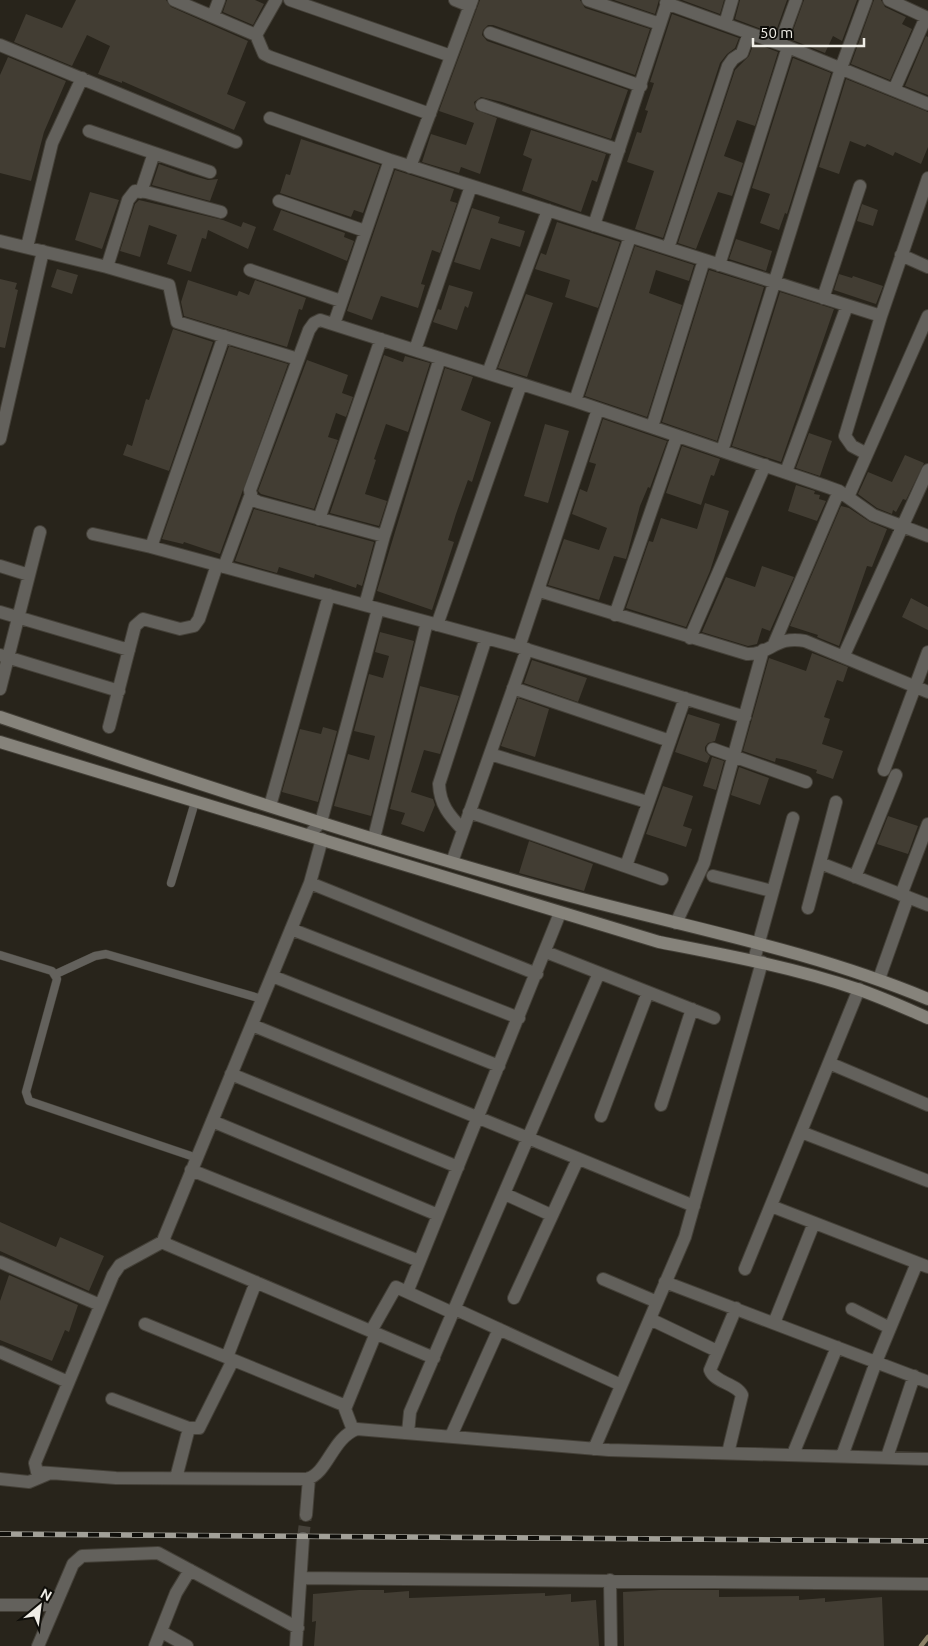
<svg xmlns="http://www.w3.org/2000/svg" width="928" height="1646" font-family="Ubuntu,sans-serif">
  <rect width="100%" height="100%" fill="#28241b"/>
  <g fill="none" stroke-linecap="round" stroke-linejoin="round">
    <path stroke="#8d8368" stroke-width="4.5" d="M921 1646 928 1637"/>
  </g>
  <path fill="#423d33" d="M76 0H166L171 7 248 41 227 94 246 102 234 130 122 81V83L98 74 110 46 87 35 72 66 14 42 26 14 62 28Z
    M227 0H255L264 4 253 25 223 12Z
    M480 0H580L585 8 650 29 635 75 493 25H488L483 30 482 35 487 41 628 90 611 139 502 102 481 97 474 102 476 110 497 118 480 174 461 167 459 173 422 162 431 134 466 145 474 123 439 111Z
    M614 0H659L655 14Z
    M682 0H724L720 14Z
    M740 0H787L775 34 735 19Z
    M804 0H857L842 41 833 36 825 53 790 39Z
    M874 0H881L885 7 906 17 902 24 912 29 890 80 851 64Z
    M672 14 739 38 735 48 727 54 720 63 663 238 635 229 654 171 627 162 637 132 641 133 648 111 645 110 654 83 650 82Z
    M926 36 928 37V95L905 86Z
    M754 43 778 52 755 126 737 120 724 156 743 163 732 196 718 192 696 249 678 243 735 70 749 56Z
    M8 57 66 81 44 132 31 181 0 173V75Z
    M793 58 831 73 787 214 785 213 779 230 760 223 770 194 752 188Z
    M846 79 928 112V147L921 164 895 152 893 156 867 144 865 147 850 141 839 174 819 167Z
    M531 130 606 154 597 182 592 180 581 212 522 191 532 159 523 155Z
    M301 139 380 165 363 213 354 210 351 217 280 193 286 174 290 175Z
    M159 164 190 175 208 180 218 179 210 201 152 185Z
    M395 170 454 189 450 201 457 203 440 253 432 250 421 284 425 285 418 308 381 296 372 320 347 311Z
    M90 192 119 200 102 249 75 240Z
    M139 200 223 220 241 227 243 222 256 227 248 249 208 230 206 239 202 238 191 272 167 264 177 235 149 225 140 257 120 251 135 204Z
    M862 204 878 210 873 226 857 221Z
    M472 208 500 217 498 223 525 231 520 247 491 238 480 270 454 262Z
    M281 210 345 233 344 237 354 241 347 261 273 230Z
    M557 222 620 242 598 308 565 297 570 280 535 269 541 253 546 255Z
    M736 239 772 251 766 271 729 259Z
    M635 246 694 265 689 281 656 270 649 293 682 305 647 417 585 396Z
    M57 269 78 275 72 294 51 287Z
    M709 270 764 287 717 441 662 422Z
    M839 274 852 278 853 276 883 286 876 304 834 290Z
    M0 279 17 283 15 289 18 290 5 348 0 347Z
    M188 280 237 296 239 291 249 295 255 280 306 298 302 310 299 309 287 347 184 316 181 302Z
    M449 285 473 292 468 308 465 306 457 330 433 322 438 309 441 310Z
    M780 292 834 309 781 462 732 446Z
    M526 294 553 303 527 377 498 368Z
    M173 329 213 342 169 471 123 455 127 444 132 446 146 399 149 400Z
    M229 346 288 364 220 554 184 542 183 544 162 539Z
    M384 355 403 362 405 356 430 363 408 432 386 424 374 459 376 460 365 494 387 501 379 526 330 513Z
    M307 360 348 375 342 393 353 397 346 417 336 413 328 437 338 440 314 509 261 494 258 491Z
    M445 368 473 377 461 410 491 422 472 482 468 480 456 514 448 540 454 542 432 610 377 591Z
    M603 419 667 441 650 488 648 487 640 506 626 559 614 556 599 600 548 585 564 539 599 550 607 528 572 514 580 489 587 492 596 464 589 462Z
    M545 424 569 431 548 503 524 496Z
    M809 433 832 441 820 476 796 468Z
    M682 446 720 459 714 476 711 475 701 505 666 493Z
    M905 455 924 463 906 500 903 499 896 512 893 510 892 514 877 508 858 494 868 472 892 482Z
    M796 485 815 491 814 494 820 495 819 499 826 501 817 521 788 511Z
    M705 503 729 511 710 571 686 627 626 608 649 541 653 542 661 518 697 529Z
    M841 506 849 508 870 522 887 529 872 567 867 566 839 646 817 637 818 635 790 626Z
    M254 509 374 542 362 586 357 584 356 588 315 574 314 578 279 567 277 573 235 561Z
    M762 566 794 577 770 631 762 628 757 644 748 646 702 632 726 577 755 587Z
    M911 598 928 607V630L902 617Z
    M380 632 414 641 371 816 334 806 348 754 369 760 375 736 354 731 369 674 383 678 389 656 375 652Z
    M812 653 848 667 843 682 837 680 824 717 830 719 822 744 843 751 833 779 816 773 817 770 786 760 776 758 775 762 743 751 769 658 806 671Z
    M532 660 587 678 578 702 524 683Z
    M420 686 459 696 440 754 424 750 411 792 433 799 435 805 424 832 401 824 405 813 390 809Z
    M518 698 549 709 535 757 501 746Z
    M688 714 720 724 715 741 708 743 705 747V751L710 756 707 763 675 752Z
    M323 727 337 731 318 802 282 792 300 729 321 734Z
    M712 757 724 761 716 790 703 786Z
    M739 767 769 778 760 805 731 795Z
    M663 786 693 796 683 826 692 829 686 847 646 834Z
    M888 816 918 826 908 854 877 844Z
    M529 841 593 864 584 891 519 873Z
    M0 1222 56 1247 60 1237 104 1256 89 1291 0 1251Z
    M9 1275 78 1305 69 1332 65 1330 52 1361 0 1340V1301Z
    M359 1590H384V1593L409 1591V1598L545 1593V1596L571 1594V1602L596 1600 599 1646H314L316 1621 312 1622 313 1594Z
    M660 1590H719V1597L799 1596V1600L825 1598V1602L882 1597 884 1646H624L623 1592Z"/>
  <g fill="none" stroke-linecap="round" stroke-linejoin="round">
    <path stroke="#46423a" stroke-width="12" stroke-dasharray="12 6" stroke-linecap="butt" d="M303 1538 306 1515"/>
    <defs>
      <path id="lane" d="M171 883 195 802
        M0 955 52 971 57 979 26 1092 29 1101 197 1158
        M56 974 95 956 106 954 262 999"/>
      <path id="street" d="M174 0 256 35 264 54 270 57 430 114
        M290 0 451 56
        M455 0 470 6
        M588 0 660 24
        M889 0 928 18
        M666 3 788 47 928 104
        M213 16 219 0
        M725 24 732 0
        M490 33 641 86
        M256 35 276 0
        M780 44 796 0
        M0 45 236 142
        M894 90 926 17
        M482 105 619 150
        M270 118 390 160 881 316
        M89 131 210 172
        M410 167 472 0
        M141 192 154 153
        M279 201 365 231
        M594 225 668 0
        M0 241 107 267 169 285 177 322 298 359
        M27 247 52 143 82 78
        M668 248 728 66 733 59 742 53 749 33
        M901 255 928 267
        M719 265 788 47
        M107 267 128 200 135 191 146 192 221 212
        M250 270 341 301
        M823 298 860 186
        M334 324 390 160
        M415 350 471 186
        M488 373 548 210
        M575 401 630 237
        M598 409 541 581 539 587 543 592 747 654C770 655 776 635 805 641L928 692
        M652 427 704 260
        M0 439 43 251
        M722 451 841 68 866 0
        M867 454 852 446 845 436 881 316 928 178
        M786 472 847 306
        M848 497 928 316
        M319 519 381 339
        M93 534 151 547 519 647 745 717
        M384 536 258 502 251 498 250 490 309 330 314 323 320 320 575 401 825 486 839 491 873 515 928 536
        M151 547 224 336
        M0 566 29 575
        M224 567 251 494
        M365 605 384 536 440 358
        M0 612 129 650
        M615 615 677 436
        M437 625 521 384
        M690 638 765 465
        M774 644 839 491
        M519 647 539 587
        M0 655 119 691
        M844 655 928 470
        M513 688 670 741
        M0 689 40 532
        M109 727 135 626 143 619 180 629 194 626 199 619 217 565
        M713 749 806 782
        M490 754 647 802
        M884 770 928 652
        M270 806 329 595
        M469 812 662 879
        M463 830C449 815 440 805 439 784L486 638
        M309 835 321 822 378 609
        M374 838 427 622
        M322 839 310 883 164 1238 166 1244 434 1358
        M452 862 527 649
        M820 863 928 905
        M626 866 685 698
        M713 876 772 891
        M855 877 896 775
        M310 883 537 974
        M901 895 928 824
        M808 908 836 802
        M676 923 704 863 763 650
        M291 929 519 1018
        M546 952 714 1018
        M754 960 793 818
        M272 976 499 1066
        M879 979 908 897
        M252 1025 694 1206
        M829 1063 928 1105
        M231 1074 458 1167
        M661 1105 692 1009
        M601 1116 648 992
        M212 1121 438 1215
        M801 1132 928 1181
        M191 1170 419 1261
        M505 1194 551 1215
        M771 1206 928 1267
        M164 1241 120 1265 113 1275 35 1463 37 1472 116 1478 307 1479C328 1473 332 1438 357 1429L609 1450 928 1459
        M0 1262 100 1305
        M745 1269 859 989
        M603 1279 657 1302
        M665 1282 928 1382
        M408 1290 560 913
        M514 1298 578 1159
        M455 1309 621 1385
        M852 1309 890 1328
        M650 1319 717 1351
        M774 1323 814 1223
        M145 1324 346 1406
        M371 1331 396 1287 453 1313
        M0 1352 68 1382
        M227 1357 256 1282
        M112 1399 189 1428H199L233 1360
        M353 1430 345 1409 376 1333
        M408 1433 410 1412 599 973
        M451 1436 499 1329
        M594 1449 685 1237 762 962
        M728 1453 742 1395C736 1383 715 1383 710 1370L736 1308
        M793 1454 837 1347
        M842 1456 876 1362 917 1263
        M887 1457 914 1376
        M176 1478 189 1428
        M0 1479 29 1482 48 1474
        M306 1515 309 1478
        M301 1578 928 1584
        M610 1580 611 1646
        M0 1605H55
        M162 1632 187 1646
        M38 1646 73 1564 82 1556 158 1553 298 1628
        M155 1646 176 1593 190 1570
        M296 1646 303 1538"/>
      <path id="secondary" d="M0 717C186 780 373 842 563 894 685 927 811 950 928 999
        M0 742 659 942C726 955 792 967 857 989 881 997 905 1008 928 1018"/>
    </defs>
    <use href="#lane" stroke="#444038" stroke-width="9"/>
    <use href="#street" stroke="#444038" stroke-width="14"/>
    <use href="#secondary" stroke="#444038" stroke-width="14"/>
    <use href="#lane" stroke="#63615c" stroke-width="8"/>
    <use href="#street" stroke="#63615c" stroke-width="12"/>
    <use href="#secondary" stroke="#86837b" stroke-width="12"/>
    <defs>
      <path id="rail" d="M0 1534 928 1541"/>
    </defs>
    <use href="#rail" stroke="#a2a098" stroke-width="5.5"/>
    <use href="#rail" stroke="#0f0e0a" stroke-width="4" stroke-dasharray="11" stroke-linecap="butt"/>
  </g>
  <g transform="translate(40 1606) rotate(29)" stroke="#0f0e0a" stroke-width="4" paint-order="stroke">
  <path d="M0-4L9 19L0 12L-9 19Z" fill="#f0eee7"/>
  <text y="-8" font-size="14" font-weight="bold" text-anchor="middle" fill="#f0eee7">N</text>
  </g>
  <path d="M753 38v8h111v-8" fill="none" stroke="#f0eee7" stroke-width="2.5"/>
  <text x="760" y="38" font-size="15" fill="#f0eee7" stroke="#0f0e0a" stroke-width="4" paint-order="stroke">50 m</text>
</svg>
